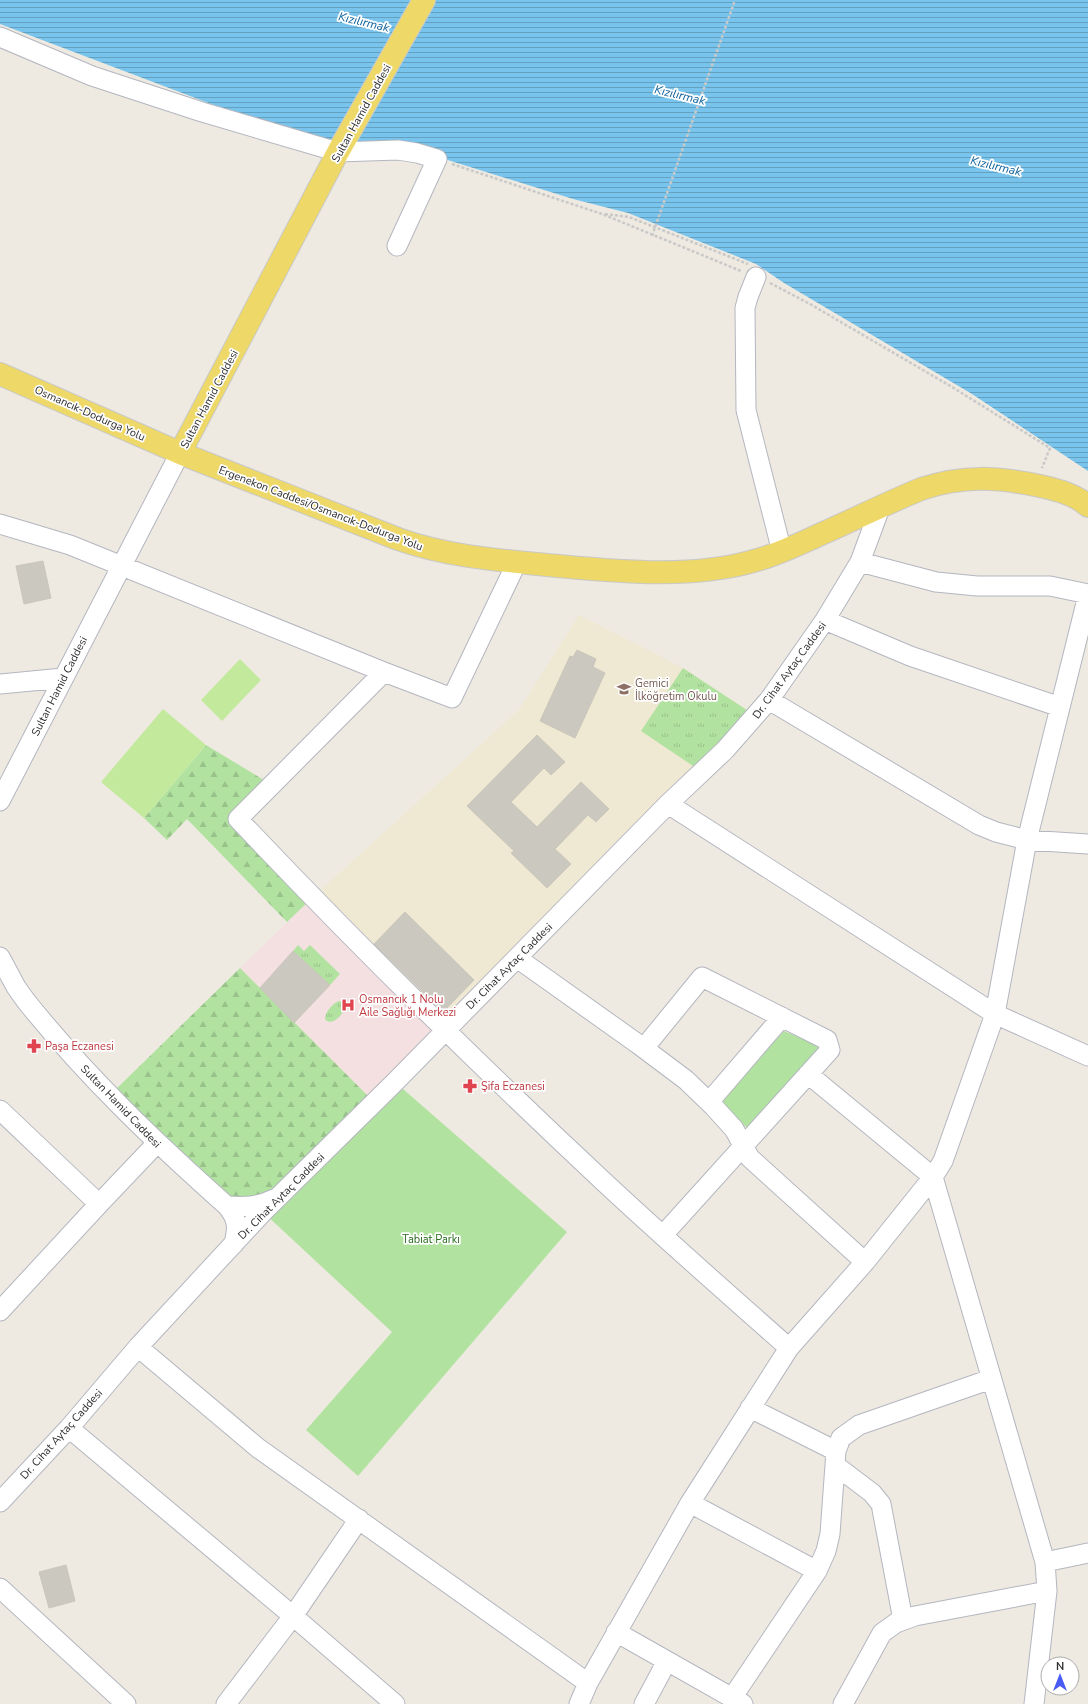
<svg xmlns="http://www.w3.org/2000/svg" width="1088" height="1704" font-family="'Nunito Sans',sans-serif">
  <defs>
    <pattern id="grass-tufts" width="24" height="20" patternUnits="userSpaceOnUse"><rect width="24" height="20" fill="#b2e2a0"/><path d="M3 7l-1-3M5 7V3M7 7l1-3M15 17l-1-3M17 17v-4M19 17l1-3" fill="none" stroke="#99c28a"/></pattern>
    <pattern id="forest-firs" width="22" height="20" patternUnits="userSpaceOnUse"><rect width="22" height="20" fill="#b2e2a0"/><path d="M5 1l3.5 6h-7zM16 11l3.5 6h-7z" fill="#99c28a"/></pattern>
    <pattern id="water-rules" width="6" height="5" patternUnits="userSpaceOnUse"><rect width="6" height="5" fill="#79c4ec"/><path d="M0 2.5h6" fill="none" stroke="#64a0c0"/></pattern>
  </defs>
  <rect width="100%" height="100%" fill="#eeeae1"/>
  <path fill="#efe8d2" d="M579 615 683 668 756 716 445 1030 312 898 519 710Z"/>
  <path fill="#f4e0e0" d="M312 898 445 1030 374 1102 240 968Z"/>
  <path fill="url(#grass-tufts)" d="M683 668 756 716 702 772 641 731Z
    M298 945 304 951 310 945 340 974 330 985 293 951Z
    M339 1001 343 1002 345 1005C345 1013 332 1028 325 1019 325 1012 333 1003 339 1001Z"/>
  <path fill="url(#forest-firs)" d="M206 745 272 785 238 819 312 898 287 922 187 819 167 840 144 818Z
    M240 968 374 1102 277 1198 243 1207 109 1096Z"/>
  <path fill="#b2e2a0" d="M784 1031 822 1047 748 1129 720 1101Z
    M395 1082 567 1232 358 1476 306 1430 392 1332 263 1212Z"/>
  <path fill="#c3e99d" d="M240 659 261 680 222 721 201 700Z
    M163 709 206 745 144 818 101 782Z"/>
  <path fill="url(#water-rules)" d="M0 0H1088V471L972 394 784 283 756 264 628 213 573 199 438 157 338 152 0 24Z"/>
  <path fill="#cac8bf" stroke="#cac6ba" d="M43 561 51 598 24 604 16 566Z
    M577 650 596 659 593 667 605 673 575 738 540 721 570 656 573 657Z
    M537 735 565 762 551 775 544 768 511 802 537 827 581 782 609 809 596 822 588 815 555 849 571 864 547 888 511 853 514 851 467 806Z
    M405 912 474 980 443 1012 374 944Z
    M293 951 330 985 294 1023 260 988Z
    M66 1565 75 1601 49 1608 39 1572Z"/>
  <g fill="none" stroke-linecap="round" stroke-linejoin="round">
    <defs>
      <path id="minor" d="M0 37 92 76 202 112 338 152 398 150 417 153 437 159 397 246
        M756 277 748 297 745 308 746 410 782 552
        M0 524 70 545 384 672 452 698 517 562
        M860 562 936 582 977 586H1050L1088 594
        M825 620 910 656 1060 707
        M384 672 238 819C356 944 478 1064 603 1181 664 1238 727 1293 789 1348
        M0 684 63 678
        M769 700 979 825 996 832 1027 840 1088 844
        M0 801 180 453
        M668 804 995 1014 1088 1056
        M0 957 16 987 26 1001C86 1076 155 1142 227 1206 238 1220 238 1226 234 1244
        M517 958 638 1044 686 1080 714 1107 734 1129 750 1158 865 1262
        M644 1048 702 977 827 1040 830 1050 663 1235
        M808 1074 933 1177 1045 1562 1047 1591 1034 1704
        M709 1102 782 1017
        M0 1110 99 1204
        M227 1206C245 1207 258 1207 274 1199
        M0 1311 99 1204 157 1143
        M138 1347 258 1448 588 1683
        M750 1408 836 1451
        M69 1428 293 1616 395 1704
        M835 1465 872 1493 881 1504 903 1620
        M0 1502 69 1428 138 1347 263 1212 395 1082 668 804 725 750 769 700 825 620 860 562 880 508
        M690 1503 817 1571
        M1045 1562 1088 1553
        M0 1588 126 1704
        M616 1632 743 1704
        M732 1698 817 1571 826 1551 830 1534 836 1451 841 1438 859 1425 991 1379
        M226 1704 293 1616 359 1519
        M579 1704 588 1683 690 1503 789 1348 865 1262 933 1177 943 1161 995 1014 1027 840 1088 595
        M644 1704 667 1661
        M843 1704 882 1633 896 1623 915 1616 1047 1591"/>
      <path id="major" d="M0 374 180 453 398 539C446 556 496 560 547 565 614 571 691 580 757 560 779 554 799 544 819 535 853 520 887 503 921 489 963 475 997 477 1040 486 1057 490 1075 494 1088 506
        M180 453 338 152 424 0"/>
    </defs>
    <use href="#minor" stroke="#b4b6c0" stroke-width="21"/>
    <use href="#major" stroke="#c9c9c9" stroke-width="24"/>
    <path stroke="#c9c9c9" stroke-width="2.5" stroke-dasharray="3 2" stroke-linecap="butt" d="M452 164 602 214 741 271
      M605 214 629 217 748 264
      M770 283 810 304 952 387 1050 448 1042 468"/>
    <use href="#minor" stroke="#fff" stroke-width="19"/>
    <use href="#major" stroke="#edd868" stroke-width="22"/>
    <path stroke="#c9c9c9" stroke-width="2.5" stroke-dasharray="3 2" stroke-linecap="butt" d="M652 236 735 0"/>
  </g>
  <defs>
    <symbol id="school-bare" viewBox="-9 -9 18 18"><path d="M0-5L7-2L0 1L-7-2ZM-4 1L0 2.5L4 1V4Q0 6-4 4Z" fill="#8d6e63" stroke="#fff" stroke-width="2.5" paint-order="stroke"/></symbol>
    <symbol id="hospital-bare" viewBox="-9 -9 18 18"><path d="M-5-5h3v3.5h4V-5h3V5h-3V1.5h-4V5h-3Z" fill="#e0444e" stroke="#fff" stroke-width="2.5" paint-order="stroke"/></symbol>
    <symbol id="pharmacy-bare" viewBox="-9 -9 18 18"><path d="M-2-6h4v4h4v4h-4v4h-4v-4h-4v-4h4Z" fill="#e0444e" stroke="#fff" stroke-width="2.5" paint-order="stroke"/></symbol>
  </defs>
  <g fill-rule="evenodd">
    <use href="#school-bare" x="614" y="679" width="20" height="20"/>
    <use href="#hospital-bare" x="338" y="995" width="20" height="20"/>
    <use href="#pharmacy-bare" x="24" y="1036" width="20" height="20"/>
    <use href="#pharmacy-bare" x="460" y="1076" width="20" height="20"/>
  </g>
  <g text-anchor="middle" stroke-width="3.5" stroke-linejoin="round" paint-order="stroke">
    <g font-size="11" fill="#2e2e2e" stroke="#fff">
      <text transform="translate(361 113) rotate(-61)" y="4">Sultan Hamid Caddesi</text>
      <text transform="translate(209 399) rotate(-62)" y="4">Sultan Hamid Caddesi</text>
      <text transform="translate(90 413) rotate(24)" y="4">Osmancık-Dodurga Yolu</text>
      <text transform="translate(321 508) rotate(21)" y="4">Ergenekon Caddesi/Osmancık-Dodurga Yolu</text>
      <text transform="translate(789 670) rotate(-54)" y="4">Dr. Cihat Aytaç Caddesi</text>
      <text transform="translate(59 686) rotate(-63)" y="4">Sultan Hamid Caddesi</text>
      <text transform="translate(509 966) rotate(-45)" y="4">Dr. Cihat Aytaç Caddesi</text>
      <text transform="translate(121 1106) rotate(46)" y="4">Sultan Hamid Caddesi</text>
      <text transform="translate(281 1196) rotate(-45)" y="4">Dr. Cihat Aytaç Caddesi</text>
      <text transform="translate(61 1434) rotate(-48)" y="4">Dr. Cihat Aytaç Caddesi</text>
    </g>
    <g font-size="11" fill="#785e54" stroke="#fff" text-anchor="start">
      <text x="635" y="687">Gemici<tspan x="635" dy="13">İlköğretim Okulu</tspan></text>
    </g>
    <g font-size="11" fill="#be3a42" stroke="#fff" text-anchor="start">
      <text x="359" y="1003">Osmancık 1 Nolu<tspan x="359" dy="13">Aile Sağlığı Merkezi</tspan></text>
      <text x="45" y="1050">Paşa Eczanesi</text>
      <text x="481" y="1090">Şifa Eczanesi</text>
    </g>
    <g font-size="11" fill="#286b1e" stroke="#fff">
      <text x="431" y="1243">Tabiat Parkı</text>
    </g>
    <g font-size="12" font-style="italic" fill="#12639d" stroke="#fff">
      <text transform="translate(364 22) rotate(13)" y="4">Kızılırmak</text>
      <text transform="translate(680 95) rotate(13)" y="4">Kızılırmak</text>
      <text transform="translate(996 166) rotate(13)" y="4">Kızılırmak</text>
    </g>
  </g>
  <g transform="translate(1060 1676)"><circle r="19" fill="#ffffff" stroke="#ababab"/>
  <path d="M0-3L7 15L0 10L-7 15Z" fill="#485bf4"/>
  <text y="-6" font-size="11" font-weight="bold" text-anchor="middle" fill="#2e2e2e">N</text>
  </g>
</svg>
